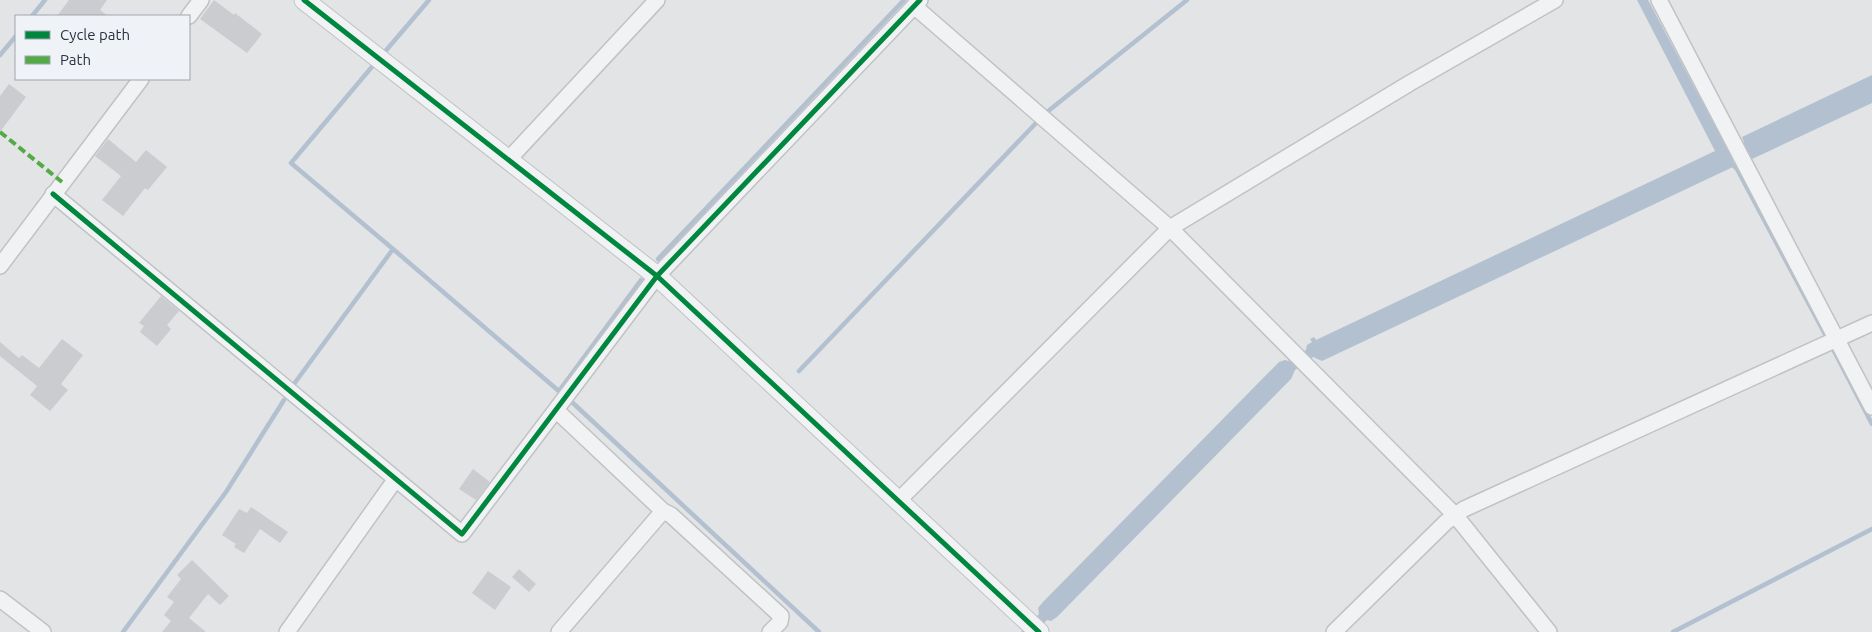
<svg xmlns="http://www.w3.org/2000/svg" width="1872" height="632" font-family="Ubuntu,sans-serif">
  <rect width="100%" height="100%" fill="#e2e4e6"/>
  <path fill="#b2c0d0" d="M1637 0H1648L1728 150 1744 142 1742 137 1872 75V103L1752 159 1749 153 1733 161 1735 166 1322 361 1313 357 1295 370 1291 379 1057 617 1051 621 1047 620 1035 632H1021L1039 614 1038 608 1043 602 1279 362 1285 360 1288 361 1306 350 1307 345 1312 342 1310 339 1314 337 1316 340 1715 151Z"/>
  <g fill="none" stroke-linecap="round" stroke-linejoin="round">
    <path stroke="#b2c0d0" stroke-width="4.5" d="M32 16 45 0
      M383 54 429 0
      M0 55 16 36
      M376 62 291 163 393 249
      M1047 112 1187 0
      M1732 164 1737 169 1826 336
      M658 259 904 0
      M1834 351 1872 424
      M799 371 1037 122
      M294 384 393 249 574 404 819 632
      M559 391 641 280
      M123 632 226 492 284 400
      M1673 632 1872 529"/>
  </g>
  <path fill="#cacccf" d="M69 0H107L100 10 108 16H57Z
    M214 0 234 15 235 13 262 34 247 53 200 19Z
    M9 84 26 97 0 132V96Z
    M108 139 136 162 146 150 167 167 148 190 145 188 123 216 102 200 121 176 95 156Z
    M161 296 179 311 167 325 171 329 157 346 140 332 144 326 139 323Z
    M62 339 83 355 61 384 68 390 50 411 30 395 37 386 0 356V342L19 358 22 355 39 368Z
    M473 469 490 482 476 500 459 489Z
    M251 507 288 532 280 543 260 529 244 553 234 547 236 544 222 535 239 509 247 513Z
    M192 560 229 596 220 605 208 594 189 618 206 632H162L171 621 164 615 174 602 167 597 181 579 177 575Z
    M519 569 536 584 529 592 512 577Z
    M488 571 511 587 495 610 472 593Z"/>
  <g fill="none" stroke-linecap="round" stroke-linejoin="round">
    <defs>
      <path id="minor" d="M1659 0 1872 407
        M914 6 1170 228 1455 515 1549 632
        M189 16 201 0
        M509 159 657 0
        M53 194 462 534 657 276 920 0
        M0 266 141 79
        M557 411 663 511 671 515 781 616 780 622 770 632
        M898 501 1170 228 1410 83 1555 0
        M0 599 43 632
        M287 632 395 480
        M559 632 663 511
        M1334 632 1446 522 1464 509 1872 323"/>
      <path id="tertiary" d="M304 0 657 276 1039 632"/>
    </defs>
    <use href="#minor" stroke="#c0c2c4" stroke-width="18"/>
    <use href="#tertiary" stroke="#c0c2c4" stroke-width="21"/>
    <use href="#minor" stroke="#f1f2f4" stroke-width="15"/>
    <use href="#tertiary" stroke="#f1f2f4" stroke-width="19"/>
    <path stroke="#53ab46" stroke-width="4" stroke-dasharray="8 4" stroke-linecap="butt" d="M0 132 62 182"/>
    <defs>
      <path id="cycleway" d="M304 0 657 276 1039 632
        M53 194 462 534 657 276 920 0"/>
    </defs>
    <use href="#cycleway" stroke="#eff2f6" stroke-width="8"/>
    <use href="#cycleway" stroke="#00873e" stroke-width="5"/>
  </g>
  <rect x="15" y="15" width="175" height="65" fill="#eff2f6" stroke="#a0a5ad"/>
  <rect x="25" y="31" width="25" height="8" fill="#00873e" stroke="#a0a5ad"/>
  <text x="60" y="40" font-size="15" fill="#2a313f">Cycle path</text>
  <rect x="25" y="56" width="25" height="8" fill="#53ab46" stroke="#a0a5ad"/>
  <text x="60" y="65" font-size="15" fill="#2a313f">Path</text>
</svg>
